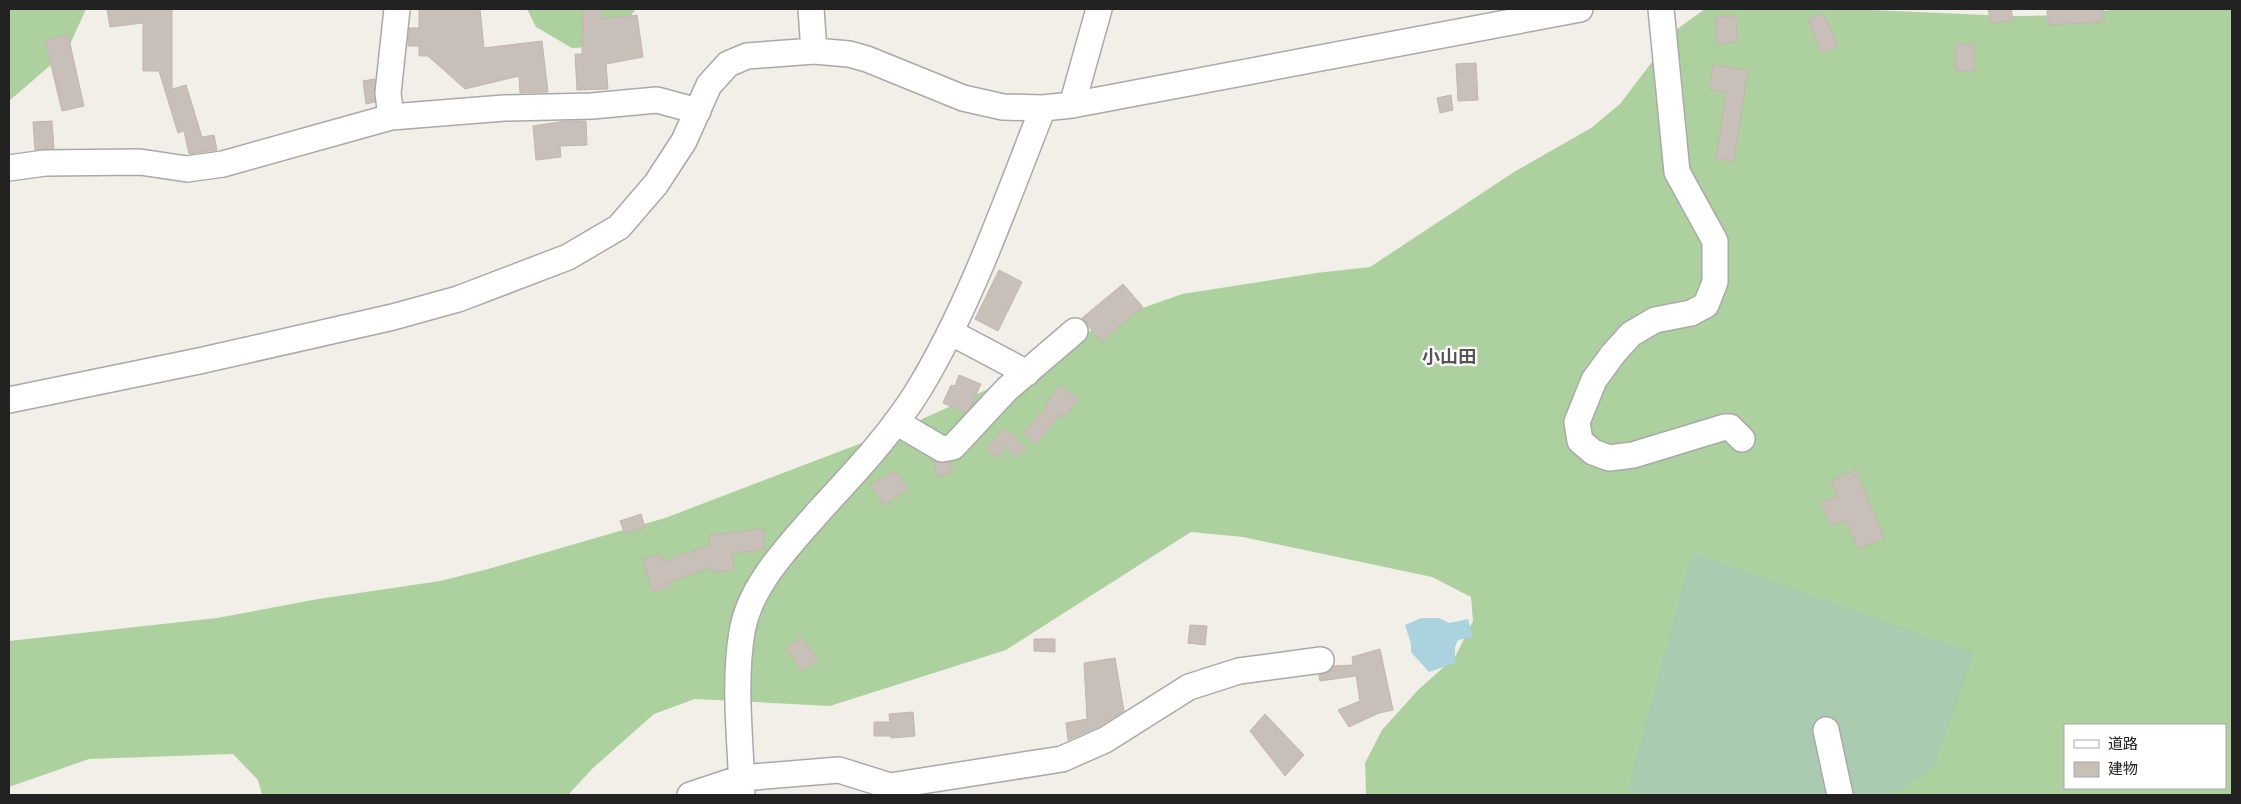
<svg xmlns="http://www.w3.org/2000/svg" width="2241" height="804" font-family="'Alegreya Sans','Noto Sans JP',sans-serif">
  <rect width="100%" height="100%" fill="#f2efe9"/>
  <path fill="#add19e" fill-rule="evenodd" d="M9 9H86L67 51 9 101Z
    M527 9H636L607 46 572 48 536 27Z
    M1705 9H1849L2009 16 2076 15 2117 9H2232V795H1366L1365 763 1382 730 1418 690 1455 657 1473 621 1471 597 1432 577 1243 537 1191 532 1006 650 830 706 695 699 654 714 593 768 568 795H262L258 780 233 754 89 759 9 787V641L217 618 318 599 440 581 488 569 665 518 909 425 1006 381 1109 320 1182 294 1316 273 1370 267 1514 172 1591 128 1620 104 1677 29ZM2065 725H2225V788H2065Z"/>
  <path fill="#aacbaf" d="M1692 552 1974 653 1934 768 1894 795H1642L1628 788Z"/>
  <path fill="#aad3df" d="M1421 618H1439L1449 623 1468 619 1473 637 1458 640 1455 647V663L1429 672 1411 652V644L1405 625Z"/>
  <path fill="#c7bfb8" stroke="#c4b6ab" d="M107 9H172V89L186 85 202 137 214 135 217 150 189 154 184 131 178 133 159 71H143V23L110 27Z
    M419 9H480L484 48 542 41 548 92 520 93 519 76 465 89 428 56H419V46H408L409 28H419Z
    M583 9H602V19L637 15 643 57 606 64 608 89 577 90 575 54H582Z
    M1988 9H2011L2013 20 1991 24Z
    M2047 9H2103L2104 22 2048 25Z
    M1823 13 1838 46 1822 53 1808 20Z
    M1736 15 1738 42 1717 44 1715 17Z
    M68 35 84 106 62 111 45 40Z
    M1955 44H1974V71H1956Z
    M1476 63 1478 100 1458 101 1456 64Z
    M1713 65 1748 70 1734 161 1716 159 1726 92 1709 89Z
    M375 79V102L366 104 363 81Z
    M1451 95 1453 110 1440 113 1437 98Z
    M52 121 54 149 35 150 33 122Z
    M565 121H586L587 145 560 146 561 157 536 160 533 126Z
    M999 270 1022 282 998 331 975 319Z
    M1123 284 1143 307 1101 342 1082 318Z
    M959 375 981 384 971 406 965 413 943 403 951 385 955 386Z
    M1060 385 1078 399 1064 418 1060 415 1036 444 1023 433 1047 406 1045 405Z
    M1004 428 1026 448 1017 458 1005 447 996 458 986 449Z
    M935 462H949L953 472 938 477 933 463Z
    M1856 470 1884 538 1858 549 1846 520 1831 526 1821 503 1837 496 1831 481Z
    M896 471 908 489 884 506 870 484Z
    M641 514 645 527 625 534 620 521Z
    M763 529 764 550 732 553 734 570 713 572 712 567 669 582 670 587 652 592 643 559 661 554 663 562 710 545 709 535Z
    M1190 625 1207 626 1205 645 1188 643Z
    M801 637 818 659 803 671 786 649Z
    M1034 639H1055V652L1034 651Z
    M1380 649 1393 710 1379 713 1349 727 1338 710 1360 701 1356 676 1320 681 1319 675 1329 672 1334 666 1353 665 1352 657Z
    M1115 658 1124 711 1098 727 1068 740 1066 723 1087 719 1084 663Z
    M913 712 915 736 891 738V736H874V722H890L889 714Z
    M1265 714 1304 755 1285 776 1250 731Z"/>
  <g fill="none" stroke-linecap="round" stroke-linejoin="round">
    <defs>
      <path id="minor" d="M811 9 814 51
        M1661 9 1677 172 1715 241V282L1706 305 1691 313 1655 320 1631 334 1613 354 1594 380 1577 422 1580 441 1593 452 1609 458 1633 455 1725 427H1730L1742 439
        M1072 105 1099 9
        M391 117 388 93 397 9
        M9 168 45 163 140 162 187 169 223 164 391 117 504 108 592 106 657 100 698 111
        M950 332 1027 373
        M9 400 199 361 393 317 458 299 568 257 619 227 656 184 684 141 709 85 728 64 747 56 814 51 849 54 867 59 963 98 1003 107 1043 108 1072 105 1580 9
        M896 422 942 449 953 447 1007 389 1075 331
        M1826 730 1840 795
        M690 795 741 778 839 770 890 786 1062 759 1105 740 1189 687 1239 671 1321 660
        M742 795C741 741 733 686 742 632 750 584 790 545 821 509 856 471 892 433 919 389 972 301 1005 203 1043 108"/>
    </defs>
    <use href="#minor" stroke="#a9a9a9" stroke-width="28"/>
    <use href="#minor" stroke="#fff" stroke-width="25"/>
  </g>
  <g text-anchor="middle" stroke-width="4.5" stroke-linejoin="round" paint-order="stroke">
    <g font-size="18" font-weight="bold" fill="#555" stroke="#fff">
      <text x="1449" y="363">小山田</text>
    </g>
  </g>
  <rect width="2241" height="804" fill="none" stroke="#222222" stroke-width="20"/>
  <rect x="2064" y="724" width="162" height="65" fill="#ffffff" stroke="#a7a7a7"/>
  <rect x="2074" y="740" width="25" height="8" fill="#ffffff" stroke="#a7a7a7"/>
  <text x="2108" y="749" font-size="15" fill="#222222">道路</text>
  <rect x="2074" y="762" width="25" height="15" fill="#c7bfb8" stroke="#a7a7a7"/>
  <text x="2108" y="774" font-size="15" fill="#222222">建物</text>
</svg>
